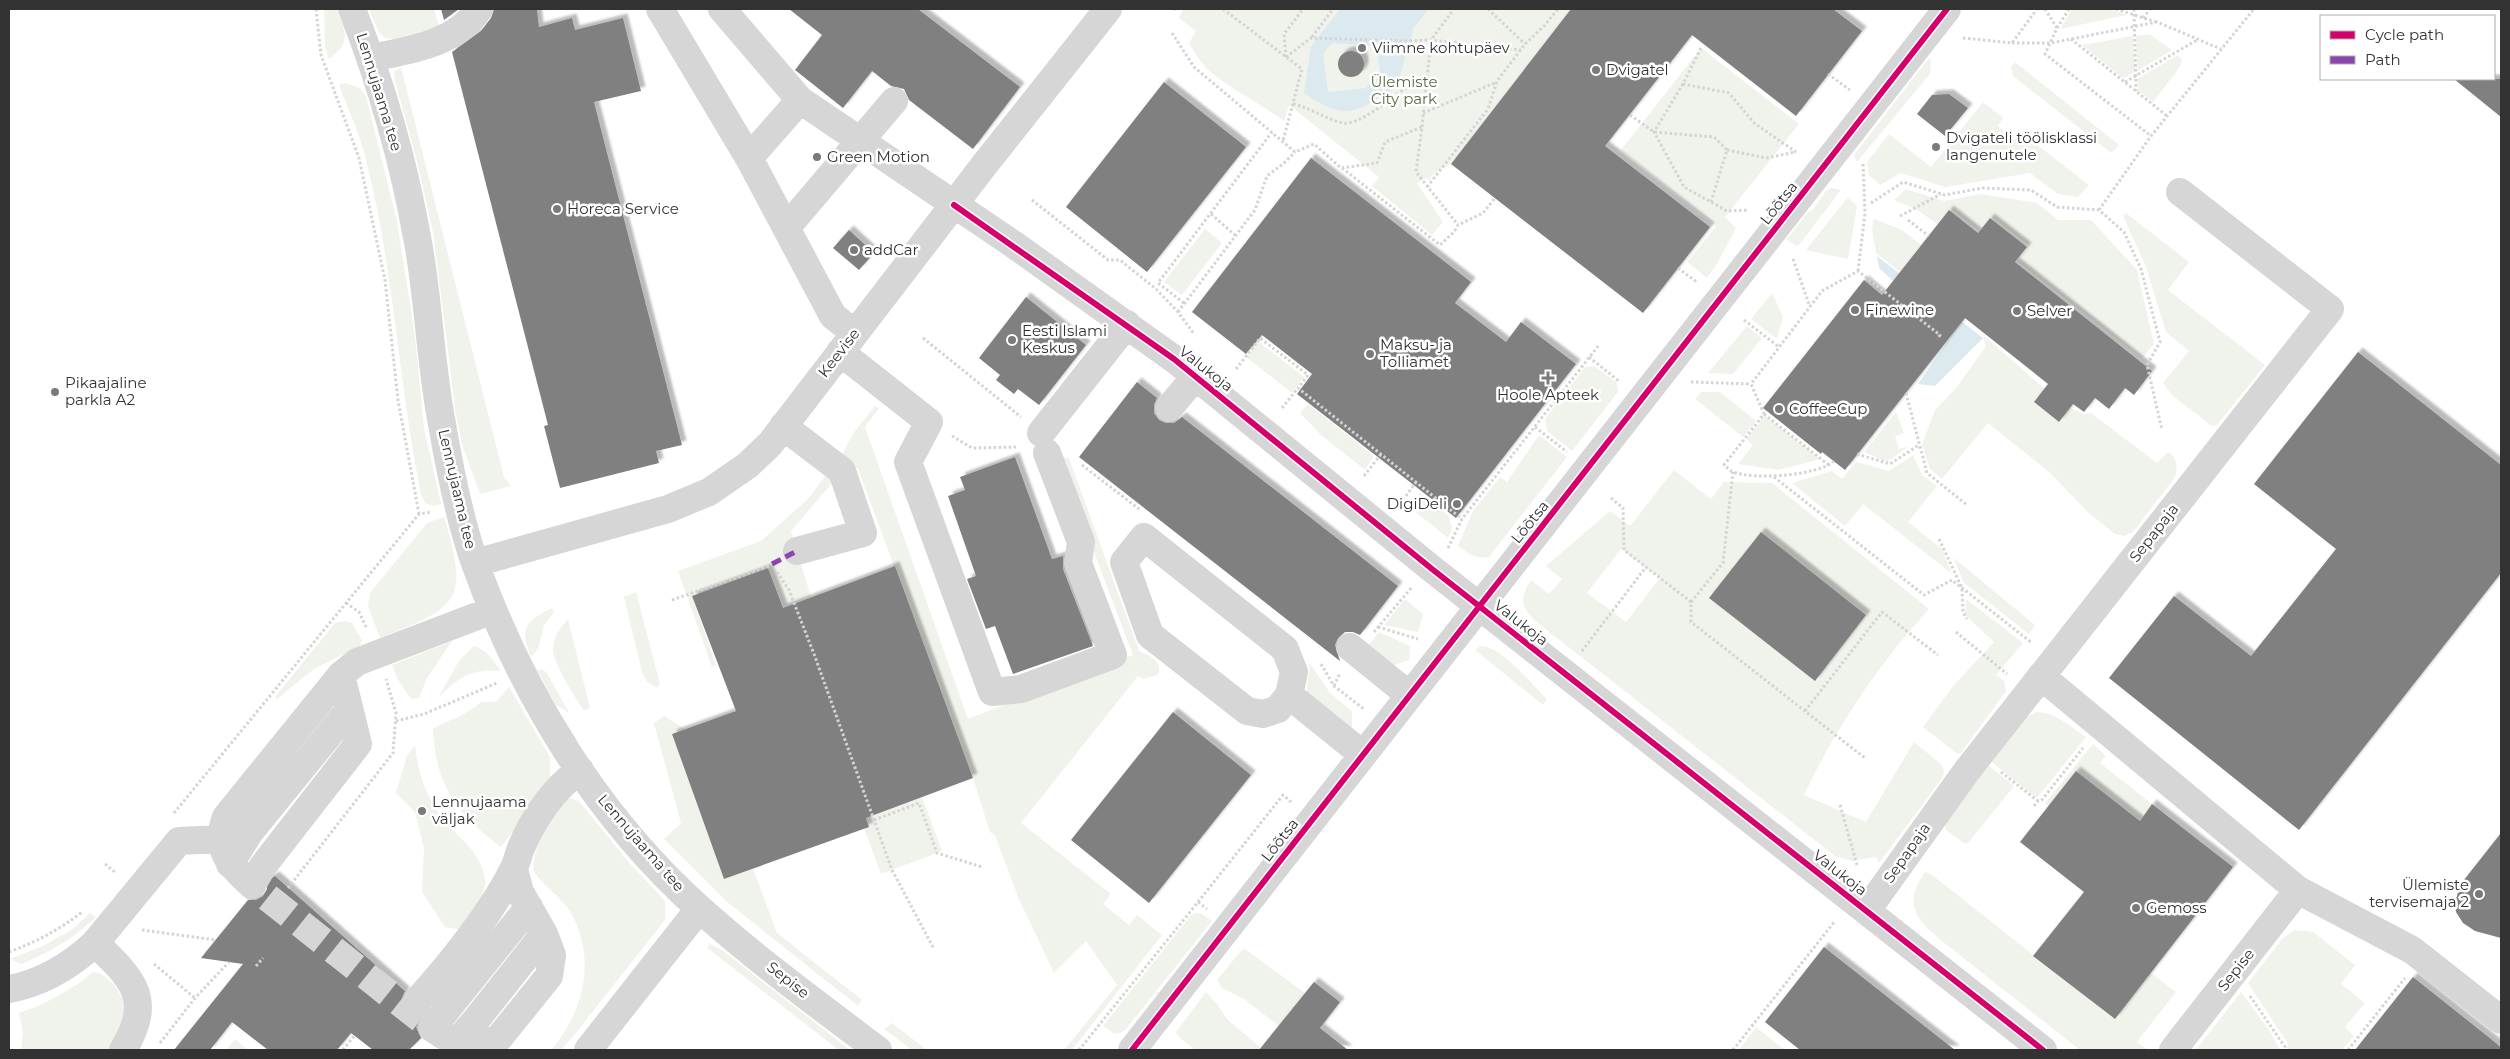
<svg xmlns="http://www.w3.org/2000/svg" width="2510" height="1059" font-family="Montserrat,sans-serif">
  <defs>
    <filter id="shadow"><feDropShadow dx="4.5" dy="-4.5" stdDeviation="1" flood-color="#0004"/></filter>
  </defs>
  <rect width="100%" height="100%" fill="#fff"/>
  <path fill="#f0f3ec" fill-rule="evenodd" d="M324 9H336C346 31 352 42 329 59L325 46Z
    M369 9H434L439 27 394 39 385 38 379 33Z
    M1183 9H1571L1451 164 1434 173 1429 180 1426 178 1417 183 1443 222 1432 235 1372 186 1379 177 1289 105 1284 121C1259 102 1231 90 1207 69 1200 62 1194 51 1189 43L1196 31 1179 18Z
    M2072 9H2108L2127 15 2060 29Z
    M2149 34 2172 50 2137 71 2136 36Z
    M2133 36 2135 72 2123 78 2082 45Z
    M1701 48 1799 124 1725 217 1736 228 1717 264 1707 278 1687 262 1716 226 1621 150Z
    M2178 55 2182 60 2180 67 2153 102 2138 90 2137 79Z
    M1929 58 1931 60 1930 74 1857 162 1854 155Z
    M2015 62 2119 145 2114 151 2110 152 2013 76 2011 67Z
    M401 67 504 477 511 486 480 494 462 444 456 415 433 232 417 161 395 81 394 72Z
    M346 83 360 88 366 96 397 222 415 336 424 428 441 504 433 506 425 503 421 494C398 382 394 267 365 156 359 132 348 109 339 85Z
    M1983 102 2003 118 1998 126 2022 145 2028 138 2089 185 2078 197 2058 194 2030 173 1945 187 1901 173 1880 185 1869 175 1867 162 1889 134 1931 167Z
    M1832 188 1841 190 1799 245 1796 246 1787 239 1810 210 1812 211 1826 191Z
    M1906 189 1944 201 1981 194 2037 203 2058 220H2091L2137 270 2154 344 2142 358 2017 261 2029 245 1991 216 1979 230 1950 208 1937 224 1916 209 1894 200Z
    M1848 197 1857 206 1848 259 1806 250Z
    M2126 213 2189 262 2168 290 2265 365 2217 425 2212 426 2173 396 2163 383 2189 351 2166 332 2146 267 2123 216Z
    M1874 219 1902 230 1921 245 1900 272 1876 253 1872 229Z
    M1205 229 1222 243 1182 295 1164 282Z
    M1772 293 1783 317 1777 339 1751 319Z
    M1747 326 1762 338 1733 374 1708 373Z
    M1983 335 2045 389 2034 403 2059 422 2070 408 2084 414 2091 413 2157 463 2168 452C2177 457 2178 467 2175 477L2133 532 2124 536 2115 534 2091 515 2050 473 1988 423 1942 479 1930 469 1922 445 1935 410 1957 387 1986 346Z
    M1259 342 1304 377 1292 393 1246 357Z
    M1594 366 1617 383 1618 392 1572 451 1547 431 1545 419 1585 367Z
    M1701 392H1720L1756 421 1743 437 1695 399Z
    M1308 404 1374 456 1365 470 1321 435 1300 413Z
    M875 406 879 408 865 427 968 719 1133 655 1057 455 1069 458 1139 651C1150 656 1163 661 1158 675L1143 679 1138 676 1021 823 1111 894 1103 904 1129 925 1137 915 1162 935 1072 1050H1064L1117 985 1086 941 1054 973 1018 897 995 835 990 832 973 778 858 469 842 455 854 432Z
    M1896 412 1904 433 1895 436 1899 449 1909 446 1887 462 1864 452Z
    M1765 416 1820 459 1779 470 1738 464 1753 445 1746 439Z
    M1539 435 1567 457 1489 557C1476 560 1468 553 1458 546L1473 511 1500 477 1507 482Z
    M1913 455 1922 475 1937 486 1908 522 1942 549 1951 573 1863 504 1845 526 1792 483 1832 471 1842 479 1856 462 1889 471Z
    M1674 470 1711 499 1724 482 1772 483 1929 609C1878 665 1837 726 1804 795L1866 822 1914 742 1942 765 1944 771 1943 777 1879 863 1876 857 1852 861 1835 856 1534 620C1520 605 1520 597 1531 580L1549 594 1562 579 1546 566 1610 511 1630 526ZM1761 532 1866 615 1815 680 1710 597ZM1621 549 1660 578 1626 622 1587 593Z
    M825 476 834 481 791 531 811 597 821 593 899 805 922 797 942 851 881 874 768 569 692 596 716 665 712 667 678 571 761 541 808 499Z
    M1420 493 1448 515 1452 529 1448 538 1408 506Z
    M444 517C470 602 458 607 380 638L368 606 370 593 427 523Z
    M1954 558 2035 625 2029 634 1963 582Z
    M636 592 660 684 657 688 647 682 642 672 624 597Z
    M1405 599 1423 614 1418 632 1384 625Z
    M1966 599 2023 643 1996 675 2004 681 2006 691 1965 747 1961 753H1956L1923 727 1954 685 1994 642 1965 615Z
    M552 608 554 612 544 625 538 649 531 657C519 627 526 621 552 608Z
    M568 619 590 708 584 711C575 696 551 662 553 646 555 634 561 627 568 619Z
    M344 621 352 623 362 640 360 646 314 669 277 699 275 697 335 623Z
    M1379 632 1410 646 1409 660 1385 668 1365 650Z
    M452 641 427 678 419 698 411 699 398 680 392 665Z
    M474 646C487 650 493 660 501 671 471 668 459 677 438 698L459 661Z
    M1480 646C1502 646 1531 684 1547 699L1543 705 1475 650Z
    M1309 662 1330 693 1352 711V727L1347 733 1307 696C1306 684 1311 674 1309 662Z
    M542 669 547 673 569 713 556 705 537 670Z
    M509 687 550 757V777L545 789 501 847C457 814 435 785 433 729 450 719 467 715 481 702H496Z
    M2036 712C2054 711 2072 728 2086 737L2037 798 1989 760 2025 718Z
    M664 716 685 729 672 734 724 879 753 869 777 933 862 1000 858 1006 726 901 664 839 681 823 654 723Z
    M2093 744 2103 753 2105 757 2100 763 2152 804 2140 821 2076 771 2049 806 2045 803Z
    M415 745C417 768 424 790 436 810 452 835 476 844 484 874 485 878 486 882 485 885 482 901 472 917 463 930L445 927 422 892 424 848 415 812 396 793 407 756Z
    M1987 764 2014 786 1969 842 1965 844 1946 830 1943 822Z
    M570 798 579 801 630 864 659 894 665 902V920L575 1034 561 1050H551C584 1012 598 956 569 910 562 898 538 881 534 871 529 854 555 807 570 798Z
    M1925 872 1931 874 2114 1019 2151 973 2176 992 2137 1042 2148 1050H2080L1942 941C1915 919 1903 904 1925 872Z
    M90 913 96 917C73 939 50 952 21 964L10 959 43 946 70 931Z
    M1196 913 1202 914 1212 921 1126 1029C1117 1038 1111 1032 1103 1026L1191 915Z
    M2295 930 2313 932 2355 965 2341 984 2365 1003 2345 1027 2354 1036 2342 1050H2287L2288 1044 2248 983 2283 938Z
    M710 944 722 950 850 1050H839L707 948Z
    M1245 949 1305 993 1279 1026 1244 999 1222 988 1217 980 1240 952Z
    M93 972C112 973 128 1003 126 1020 124 1030 118 1041 115 1050H21L23 1033 19 1013 43 1004 78 984Z
    M1206 992 1217 1004 1228 1020 1261 1048 1260 1050H1195L1179 1037 1176 1032Z
    M2241 992 2269 1030 2280 1050H2196Z
    M892 1023 927 1050H912L884 1029Z
    M1756 1027 1785 1050H1739Z
    M235 1039 248 1050H226Z"/>
  <path fill="#dceaf0" fill-rule="evenodd" d="M1340 9H1429L1414 27 1397 87C1355 112 1348 123 1304 93L1311 46ZM1332 43 1376 46 1380 70 1366 88 1328 92 1323 54Z
    M1877 256 1983 338 1935 386 1918 384 1952 335 1879 268Z"/>
  <path fill="#808080" filter="url(#shadow)" d="M441 9H459L444 20Z
    M494 9H537L539 27 572 18 575 30 623 18 641 91 594 102 682 445 656 451 659 463 560 488 544 426 548 425 452 52 481 31 491 18Z
    M789 9H918L1020 87 973 149 909 100 904 89 891 86 872 71 843 108 795 70 822 35Z
    M1571 9H1833L1862 31 1796 116 1692 35 1605 146 1710 227 1643 313 1451 164Z
    M1338 64a13 13 0 1 1 26 0a13 13 0 1 1-26 0Z
    M2454 79H2501V117Z
    M1164 82 1246 147 1147 272 1066 207Z
    M1949 94 1968 108 1945 136 1917 114 1932 95Z
    M1311 158 1471 282 1455 303 1506 342 1521 322 1576 364 1456 518 1297 394 1312 374 1262 335 1246 354 1192 312Z
    M1949 210 1978 233 1990 218 2027 247 2015 262 2152 371 2134 395 2125 388 2109 409 2095 398 2084 412 2073 404 2059 422 2034 402 2048 384 1965 318 1845 470 1822 452 1821 454 1763 408 1864 280 1882 295Z
    M849 230 874 253 859 270 833 248Z
    M1026 297 1086 345 1039 405 1018 389 1014 394 996 380 1000 375 979 358Z
    M2358 352 2501 465V573L2299 830 2109 678 2174 596 2251 656 2336 549 2254 484Z
    M1137 382 1157 398 1154 405V413L1159 420 1166 423H1174L1182 417 1398 586 1360 635 1353 632H1345L1338 638 1335 645 1340 661 1079 457Z
    M1015 457 1052 559 1063 556V569L1093 646 1013 674 995 626 986 629 967 579 976 576 948 496 965 490 960 477Z
    M1761 532 1866 615 1815 681 1709 598Z
    M895 566 973 778 866 818 869 827 724 879 672 734 736 711 692 596 768 568 783 608Z
    M1173 712 1251 775 1149 903 1071 840Z
    M2076 771 2140 821 2152 804 2233 867 2115 1019 2033 956 2084 892 2020 842Z
    M2501 833V938L2475 931 2463 923 2456 912 2455 903 2460 885Z
    M275 876 405 991 402 998V1005L406 1012 413 1016H422L416 1027 421 1038 409 1050H373L351 1033 337 1050H268L232 1022 210 1050H174L243 964 201 958 248 900H256L263 896 267 889V881Z
    M1824 947 1955 1050H1800L1765 1022Z
    M2413 977 2501 1047V1050H2355Z
    M1314 982 1340 1002 1320 1028 1348 1050H1259Z"/>
  <g fill="none" stroke-linecap="round" stroke-linejoin="round">
    <path stroke="#d6d6d6" stroke-width="28" stroke-dasharray="28 14" stroke-linecap="butt" d="M263 866 252 885 432 1028"/>
    <path stroke="#d4d4d4" stroke-width="3" stroke-dasharray="2.5 2.5" stroke-linecap="butt" d="M316 9 321 55 359 158 385 280 398 400 419 514
      M1174 9H1176
      M1223 9 1302 69 1283 141
      M1488 9 1525 44
      M2045 9 2057 28
      M2069 9 2057 28 2045 54 2151 136
      M2116 9 2156 22
      M2134 9 2136 91
      M2143 18 2150 9
      M1172 33 1194 67 1295 152 1314 144 1341 168 1377 163 1385 142 1422 127 1416 172 1458 225
      M1312 37 1333 9
      M1963 38 2012 43 2037 9
      M2071 39 2167 116
      M2012 43H2051L2157 22 2221 49
      M1701 48 1683 84 1729 93 1754 123 1796 152
      M1286 57 1311 38 1408 41 1431 40 1521 50
      M1286 57 1284 34 1303 9
      M1828 74 1850 90
      M2125 82 2197 40
      M1683 84 1654 132 1684 187 1727 211 1748 210
      M1293 104C1311 108 1325 119 1343 123 1359 126 1389 99 1403 90 1410 86 1419 82 1427 78
      M1423 113 1497 82
      M1630 115 1654 132 1714 137 1727 150 1711 202
      M1422 127 1431 40 1454 9
      M1727 150 1766 158 1796 152
      M1342 168 1440 245 1454 232 1458 225 1483 213 1495 198
      M1427 187 1488 109 1497 81 1525 44 1544 26 1558 9
      M1032 200 1108 260H1120L1156 289 1178 312 1194 334
      M1871 203 1903 182 1945 195 1982 188 2031 190 2057 207 2099 210 2124 232 2141 269 2160 342 2147 365 2162 430
      M2099 210 2151 136 2254 9
      M1211 214 1236 236
      M1900 216 1941 194
      M1908 220 1929 236
      M1793 259 1810 307
      M1678 268 1698 283
      M1858 271 1865 213 1863 162
      M1184 303 1158 283 1272 132
      M1178 312 1255 210 1267 176 1283 164 1295 152
      M1744 320 1779 347
      M923 338 1021 417
      M1589 357 1620 382
      M1236 369 1260 338 1308 375 1298 388
      M1691 382 1751 384
      M1906 393 1927 473 1967 505
      M1282 408 1298 388 1462 519
      M1764 414 1830 466
      M1535 427 1567 452
      M952 436 972 448 1017 447
      M1857 454 1890 464 1919 445
      M1834 461C1818 476 1753 480 1733 472 1730 471 1727 467 1724 465L1764 414 1751 384 1822 291 1858 271 1940 335 1937 339
      M1082 465 1139 509
      M1364 476 1381 454
      M1774 477 1924 595 1952 580 2032 643
      M1611 498 1623 508 1624 550 1691 602V622L1865 758
      M1400 504 1416 482
      M1939 539 1962 588 1963 612 1967 619
      M1448 548 1462 519 1599 345
      M777 572 789 590 814 654 892 870 934 949
      M672 600 772 565
      M1691 602 1723 563 1733 472
      M346 603 359 612 367 629
      M1378 627 1418 639
      M1374 632 1412 587
      M1956 632 2007 674
      M1582 651 1646 567
      M1321 664 1334 686 1364 709
      M1334 686 1340 673
      M1805 711 1882 612 1938 655
      M396 721 424 714 497 683
      M2001 772 2038 801
      M1840 805 1857 865
      M2034 806 2038 801H2041L2083 748
      M174 813 419 514 431 512
      M874 820 919 803 937 853 982 867
      M105 864 116 873
      M288 888 393 753 396 713 386 679
      M1198 902 1283 795 1291 802
      M142 930 216 940
      M9 952C36 942 59 930 82 912
      M154 964 195 998
      M256 966 263 958
      M2250 996 2285 1047 2284 1050
      M160 1043 195 998 229 962
      M343 1050 354 1036
      M1079 1050 1198 902 1207 909
      M1733 1050 1835 921
      M2348 1050 2405 978"/>
    <path stroke="#d6d6d6" stroke-width="28" d="M352 9C381 83 403 159 417 237 429 299 430 363 442 424 450 471 460 522 476 566 523 696 598 818 701 910 757 960 818 1005 878 1050
      M660 9 749 158 833 316 855 333
      M722 9 800 100 749 158
      M371 58C409 50 456 44 479 9
      M800 100 1013 244 1174 359 1432 569 2043 1050
      M793 220 894 101
      M840 352 929 422 908 462 992 692 1021 689 1113 655 1078 563 1081 542 1047 453
      M1169 408 1196 376
      M783 426 842 471 863 533 797 551
      M1041 433 1127 324
      M1144 537 1285 649 1294 672 1289 695 1278 709 1263 714 1247 711 1150 635 1124 562Z
      M475 563 668 509 709 492 748 465 770 444 985 164 1108 9
      M1350 647 1409 695
      M2041 676 2298 890 2412 950 2501 1020
      M1289 695 1362 754
      M230 864 249 833 349 710
      M263 866 358 744 341 675
      M514 869 520 892 544 934 552 955 549 976 499 1038C474 1051 454 1044 432 1028L529 907
      M252 885C229 865 214 848 226 817L341 675 357 662 493 610
      M1867 910 1966 772 2330 309 2180 192
      M95 943C133 979 154 999 123 1050
      M9 989C43 983 70 966 95 943L179 841 221 839
      M417 1001C449 966 492 912 513 870 517 863 518 855 521 848 533 819 554 788 580 770
      M456 1043 476 1020 544 934
      M588 1050 699 909
      M1132 1050 1947 9
      M2173 1050 2298 890"/>
    <path stroke="#8e44ad" stroke-width="5" stroke-dasharray="10 5" stroke-linecap="butt" d="M772 564 797 551"/>
    <defs>
      <path id="cycleway" d="M954 205 1174 359 1432 569 2043 1050
        M1132 1050 1947 9"/>
    </defs>
    <use href="#cycleway" stroke="#fff" stroke-width="9"/>
    <use href="#cycleway" stroke="#d6006c" stroke-width="6"/>
  </g>
  <g fill="#7a7a7a" stroke="#fff" stroke-width="2">
    <circle cx="1362" cy="48" r="5"/>
    <circle cx="1596" cy="70" r="5"/>
    <circle cx="1936" cy="147" r="5"/>
    <circle cx="817" cy="157" r="5"/>
    <circle cx="557" cy="209" r="5"/>
    <circle cx="854" cy="250" r="5"/>
    <circle cx="1855" cy="310" r="5"/>
    <circle cx="2017" cy="311" r="5"/>
    <circle cx="1012" cy="340" r="5"/>
    <circle cx="1370" cy="354" r="5"/>
    <path d="M1545.5 370.5h5v5h5v5h-5v5h-5v-5h-5v-5h5z"/>
    <circle cx="55" cy="392" r="5"/>
    <circle cx="1779" cy="409" r="5"/>
    <circle cx="1457" cy="504" r="5"/>
    <circle cx="422" cy="811" r="5"/>
    <circle cx="2479" cy="894" r="5"/>
    <circle cx="2136" cy="908" r="5"/>
  </g>
  <g text-anchor="middle" stroke-width="5" stroke-linejoin="round" paint-order="stroke">
    <g font-size="15" fill="#323232" stroke="#fff" text-anchor="start">
      <text x="1372" y="53">Viimne kohtupäev</text>
      <text x="1606" y="75">Dvigatel</text>
      <text x="1946" y="143">Dvigateli töölisklassi<tspan x="1946" dy="17">langenutele</tspan></text>
      <text x="827" y="162">Green Motion</text>
      <text x="567" y="214">Horeca Service</text>
      <text x="864" y="255">addCar</text>
      <text x="1865" y="315">Finewine</text>
      <text x="2027" y="316">Selver</text>
      <text x="1022" y="336">Eesti Islami<tspan x="1022" dy="17">Keskus</tspan></text>
      <text x="1380" y="350">Maksu- ja<tspan x="1380" dy="17">Tolliamet</tspan></text>
      <text x="65" y="388">Pikaajaline<tspan x="65" dy="17">parkla A2</tspan></text>
      <text x="1548" y="400" text-anchor="middle">Hoole Apteek</text>
      <text x="1789" y="414">CoffeeCup</text>
      <text x="1447" y="509" text-anchor="end">DigiDeli</text>
      <text x="432" y="807">Lennujaama<tspan x="432" dy="17">väljak</tspan></text>
      <text x="2469" y="890" text-anchor="end">Ülemiste<tspan x="2469" dy="17">tervisemaja 2</tspan></text>
      <text x="2146" y="913">Gemoss</text>
    </g>
    <g font-size="15" fill="#596c41" stroke="#fff">
      <text x="1404" y="87">Ülemiste<tspan x="1404" dy="17">City park</tspan></text>
    </g>
    <g font-size="15" fill="#323232" stroke="#fff">
      <text transform="translate(379 92) rotate(73)" y="5">Lennujaama tee</text>
      <text transform="translate(1779 203) rotate(-52)" y="5">Lõõtsa</text>
      <text transform="translate(839 353) rotate(-52)" y="5">Keevise</text>
      <text transform="translate(1206 369) rotate(38)" y="5">Valukoja</text>
      <text transform="translate(457 489) rotate(77)" y="5">Lennujaama tee</text>
      <text transform="translate(1530 522) rotate(-51)" y="5">Lõõtsa</text>
      <text transform="translate(2154 533) rotate(-52)" y="5">Sepapaja</text>
      <text transform="translate(1521 623) rotate(38)" y="5">Valukoja</text>
      <text transform="translate(1280 840) rotate(-52)" y="5">Lõõtsa</text>
      <text transform="translate(641 843) rotate(49)" y="5">Lennujaama tee</text>
      <text transform="translate(1907 853) rotate(-55)" y="5">Sepapaja</text>
      <text transform="translate(1840 873) rotate(38)" y="5">Valukoja</text>
      <text transform="translate(2236 970) rotate(-52)" y="5">Sepise</text>
      <text transform="translate(788 980) rotate(38)" y="5">Sepise</text>
    </g>
  </g>
  <rect width="2510" height="1059" fill="none" stroke="#323232" stroke-width="20"/>
  <rect x="2320" y="15" width="175" height="65" fill="#ffffff" stroke="#adadad"/>
  <rect x="2330" y="31" width="25" height="8" fill="#d6006c" stroke="#adadad"/>
  <text x="2365" y="40" font-size="15" fill="#323232">Cycle path</text>
  <rect x="2330" y="56" width="25" height="8" fill="#8e44ad" stroke="#adadad"/>
  <text x="2365" y="65" font-size="15" fill="#323232">Path</text>
</svg>
